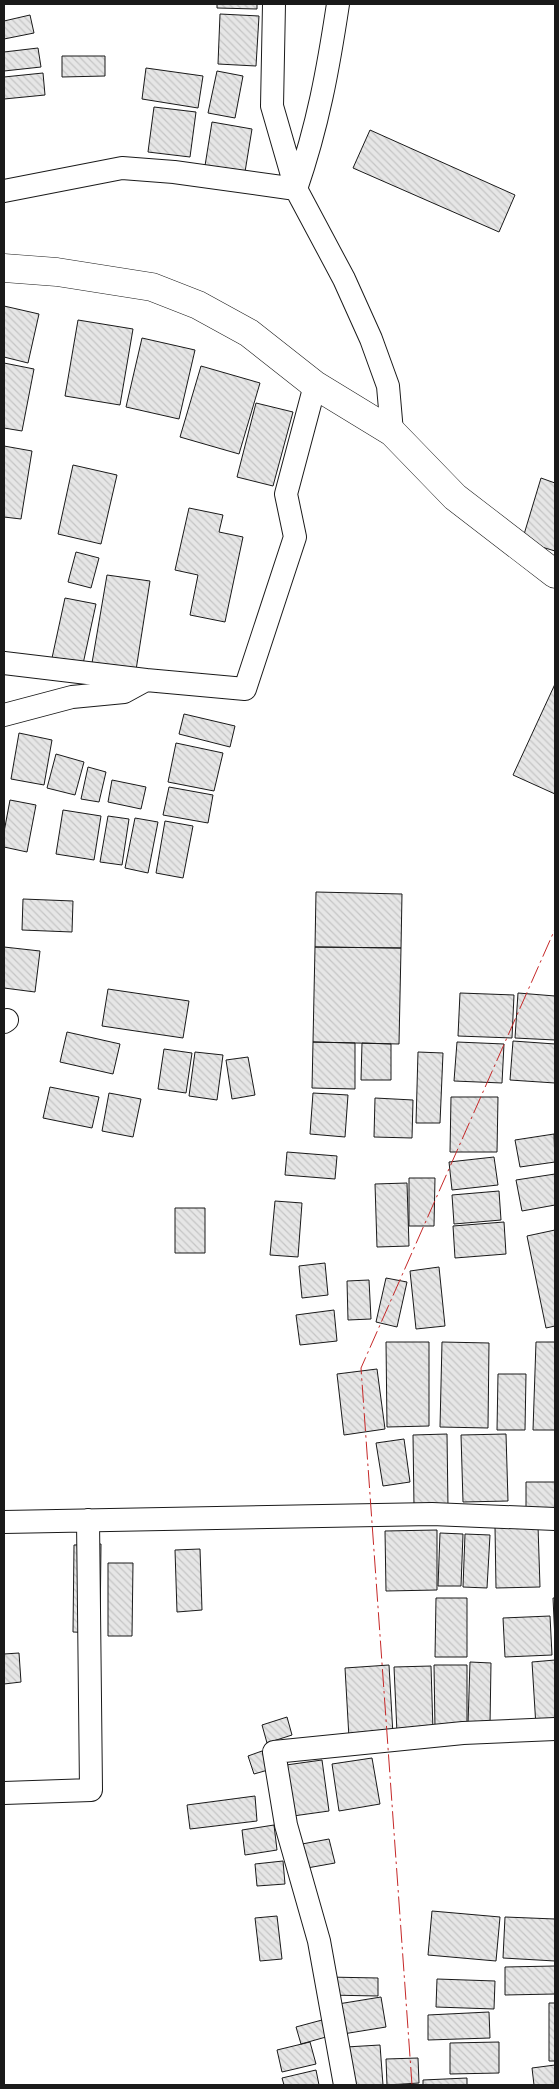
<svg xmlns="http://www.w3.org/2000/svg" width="559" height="2089" font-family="'Noto Sans',sans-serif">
  <defs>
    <pattern id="building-back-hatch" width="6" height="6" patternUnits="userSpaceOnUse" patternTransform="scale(1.25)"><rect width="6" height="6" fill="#e6e6e6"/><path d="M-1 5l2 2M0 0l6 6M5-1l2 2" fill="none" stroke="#c5c5c5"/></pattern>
  </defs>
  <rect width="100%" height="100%" fill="#fff"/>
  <path fill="url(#building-back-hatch)" stroke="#1a1a1a" d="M217 4H257V9L217 8Z
    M220 14 259 16 256 66 218 64Z
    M30 15 34 33 4 39V21Z
    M38 48 41 67 4 71V52Z
    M62 56H105V76L62 77Z
    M146 68 203 76 198 108 142 99Z
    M217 71 243 76 235 118 208 113Z
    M43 73 45 95 4 99V77Z
    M154 107 196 112 190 157 148 152Z
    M212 122 252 129 244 178 204 172Z
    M370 130 515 195 499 232 353 168Z
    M4 306 39 314 28 363 4 357Z
    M78 320 133 329 120 405 65 396Z
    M142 338 195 350 179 419 126 407Z
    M4 363 34 369 22 431 4 428Z
    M201 366 260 383 239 454 180 437Z
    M256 403 293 412 273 486 237 477Z
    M4 446 32 451 21 519 4 517Z
    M73 465 117 475 101 544 58 534Z
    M541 478 555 483V551L522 541Z
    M189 508 223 515 219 532 243 537 225 622 190 615 198 575 175 570Z
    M76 552 99 558 91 588 68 582Z
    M107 575 150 581 136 670 92 663Z
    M65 598 96 604 83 664 52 658Z
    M555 684V794L513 775Z
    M184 714 235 726 230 747 179 734Z
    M19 733 52 740 44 785 11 779Z
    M176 743 223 753 214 791 168 782Z
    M56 754 84 762 75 795 47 788Z
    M88 767 106 772 99 802 81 799Z
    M112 780 146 787 141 809 108 802Z
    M169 787 213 795 208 823 163 815Z
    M10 800 36 805 27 852 4 847V832Z
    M63 810 101 816 94 860 56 854Z
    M108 816 129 819 122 865 100 862Z
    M135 818 158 822 148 873 125 868Z
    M165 821 193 826 183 878 156 873Z
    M316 892 402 894 401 948 315 947Z
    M23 899 73 901 72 932 22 930Z
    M4 947 40 951 35 992 4 988Z
    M315 947 401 948 399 1044 313 1042Z
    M108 989 189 1001 183 1038 102 1026Z
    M460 993 514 995 512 1038 458 1036Z
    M518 993 555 996V1040L515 1038Z
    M67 1032 120 1044 113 1074 60 1062Z
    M513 1041 555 1044V1083L510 1080Z
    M313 1042 355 1043V1089L312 1088Z
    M457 1042 504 1044 502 1083 454 1081Z
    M362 1043 391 1044V1080H361Z
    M164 1049 192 1053 186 1093 158 1089Z
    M195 1052 223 1055 217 1100 189 1096Z
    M418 1052 443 1053 440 1123H416Z
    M248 1057 255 1095 232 1099 226 1060Z
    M50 1087 99 1097 92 1128 43 1118Z
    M109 1093 141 1099 133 1137 102 1131Z
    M313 1093 348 1095 345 1137 310 1134Z
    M451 1097H498L497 1152H450Z
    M375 1098 413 1100 412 1138 374 1137Z
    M554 1134 555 1162 520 1167 515 1140Z
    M287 1152 337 1156 335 1179 285 1175Z
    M494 1157 498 1185 452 1190 449 1162Z
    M555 1174V1205L522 1211 516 1180Z
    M409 1178H435L434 1226H409Z
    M407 1183 409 1246 377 1247 375 1184Z
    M499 1191 501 1220 454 1224 452 1195Z
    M275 1201 302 1203 298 1257 270 1255Z
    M175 1208H205V1253H175Z
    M504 1222 506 1254 455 1258 453 1226Z
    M555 1230V1326L546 1328 527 1236Z
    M325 1263 328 1295 302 1298 299 1266Z
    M439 1267 445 1326 416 1329 410 1271Z
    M386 1278 407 1282 397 1327 376 1322Z
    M369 1280 371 1319 348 1320 347 1281Z
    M334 1310 337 1341 300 1345 296 1315Z
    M386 1342H429V1426L387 1427Z
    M442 1342 489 1343 488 1428 440 1427Z
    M536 1342H555V1430H533Z
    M377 1369 385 1429 344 1435 337 1374Z
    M498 1374H526L525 1430H497Z
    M447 1434 448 1507H414L413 1435Z
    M506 1434 508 1501 463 1502 461 1435Z
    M404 1439 410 1482 383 1486 376 1443Z
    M526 1482H555V1511H526Z
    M538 1526 540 1587 496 1588 495 1527Z
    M437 1530V1590L386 1591 385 1531Z
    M440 1533 463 1534 461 1586H438Z
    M465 1534 490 1535 487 1588 463 1587Z
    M101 1544 100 1633 73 1632 74 1545Z
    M200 1549 202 1610 177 1612 175 1550Z
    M108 1563H133L132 1636H108Z
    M436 1598H467V1657H435Z
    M553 1598H555V1640Z
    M550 1616 552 1655 505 1657 503 1618Z
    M19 1653 21 1682 4 1684V1654Z
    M555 1660V1726L536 1727 532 1662Z
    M470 1662 491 1663 490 1725 468 1724Z
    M389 1665 393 1735 349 1738 345 1668Z
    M434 1665H467V1728H435Z
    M431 1666 433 1731 397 1733 394 1667Z
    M287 1717 292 1735 267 1743 262 1725Z
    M262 1751 268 1770 254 1774 248 1756Z
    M372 1758 380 1804 339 1811 332 1764Z
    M322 1760 329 1811 293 1816 286 1765Z
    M255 1796 257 1821 190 1829 187 1805Z
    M274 1825 277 1850 245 1855 242 1830Z
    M329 1839 335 1863 307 1868 302 1844Z
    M283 1861 285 1884 257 1886 255 1864Z
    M432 1911 500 1917 496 1961 428 1955Z
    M277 1916 282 1959 260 1961 255 1918Z
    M505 1917 555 1919V1961L503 1958Z
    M555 1966V1994L505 1995V1967Z
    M327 1977 378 1978V1996L327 1995Z
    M437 1979 495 1981 494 2009 436 2007Z
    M381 1997 386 2027 343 2034 338 2004Z
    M549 2003H555V2061H549Z
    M489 2012 490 2038 428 2040V2015Z
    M322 2020 326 2037 301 2044 296 2027Z
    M310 2042 316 2064 282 2072 277 2050Z
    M499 2042V2073L450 2074V2043Z
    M380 2045 383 2085H348L346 2047Z
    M418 2058 419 2083 387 2085 386 2059Z
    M555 2065V2085H534L532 2068Z
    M316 2070 319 2085H284L282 2078Z
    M467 2078V2085H423V2080Z"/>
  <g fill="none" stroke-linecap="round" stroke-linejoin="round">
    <defs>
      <path id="minor" d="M274 4 272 106 296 189 344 279 371 339 388 386 392 432
        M4 191 122 168 174 172 296 189C318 125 328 70 338 4
        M4 663 146 680
        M4 715 72 697 124 692 146 680 245 689 295 537 286 494 315 385
        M4 1022 7 1020
        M4 1522 432 1514 555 1519
        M4 1793 91 1790 88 1520
        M345 2085 319 1941 286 1825 274 1752 463 1733 555 1729"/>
      <path id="tertiary" d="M4 268 57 272 152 287 198 305 249 333 315 385 392 432 455 497 555 574"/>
    </defs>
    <use href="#minor" stroke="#1a1a1a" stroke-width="24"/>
    <use href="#tertiary" stroke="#1a1a1a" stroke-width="29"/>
    <use href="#minor" stroke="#fff" stroke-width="22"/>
    <use href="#tertiary" stroke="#fff" stroke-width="28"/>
    <path stroke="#c62828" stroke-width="1" stroke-dasharray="18 4 2.5 4" stroke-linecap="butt" d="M412 2085 361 1368 555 929"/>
  </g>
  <rect width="559" height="2089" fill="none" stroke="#1a1a1a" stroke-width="10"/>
</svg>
